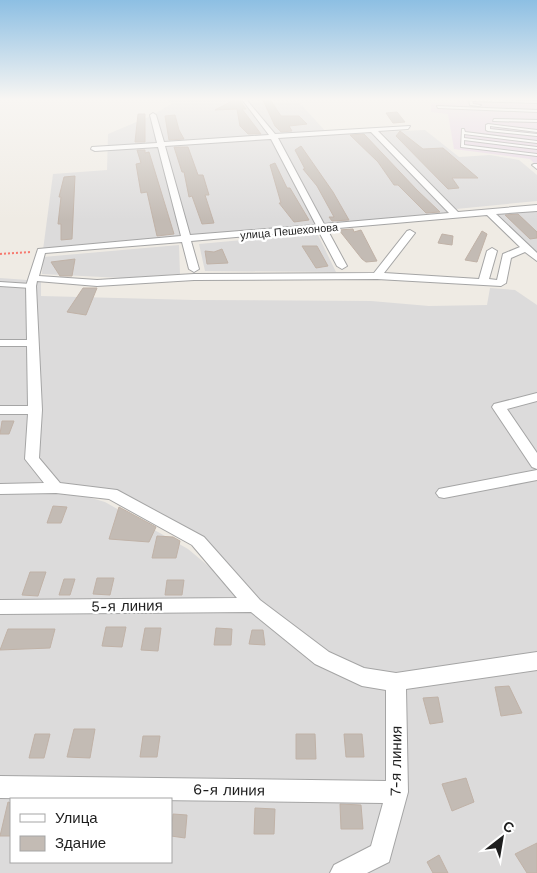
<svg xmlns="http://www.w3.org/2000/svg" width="537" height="873" font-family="'Work Sans',sans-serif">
  <rect width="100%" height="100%" fill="#efebe4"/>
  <path fill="#dcdbdb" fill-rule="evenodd" d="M168 98H242L247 104 298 101 327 133 373 130 456 215 43 250 53 174 107 170 108 134 153 115 171 104Z
    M425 130 459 157 490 155 519 160 537 175V201L456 209 381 132Z
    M537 210V253L495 214Z
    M317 233 336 272 205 271 199 244Z
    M179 245 180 274 122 278 42 274 43 257Z
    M0 278 41 281V296L194 300 371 301 429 306 487 305 490 288 515 290 537 305V873H0ZM60 489 112 494 198 541 248 599 188 549 105 502ZM11 799H171V862H11Z"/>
  <path fill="#e8d6e5" d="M456 98H537V166L530 159 454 149 448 114 431 112V103H456Z"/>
  <path fill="#c3bbb4" stroke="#c0b2a7" d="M238 98 246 109H242L261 134H248L240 126 237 109 215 110Z
    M262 98H269L281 116H299L307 124 289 126 292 131 281 132 275 126Z
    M397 112 405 122 393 123 386 113Z
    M138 114H145V142H135Z
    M175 115 179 130 184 139 169 140 165 116Z
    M400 131 423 149 443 148 478 178H452L459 188 448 189 396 136Z
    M364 134 417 190 440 212 426 213 398 185H394L378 162 350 135Z
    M301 146 333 192 349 220 332 221 329 217H334L317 186 303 169H305L295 150Z
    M174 147H188L198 175H203L209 195H205L214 223 202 224 192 196 189 197 184 172H182Z
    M137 150H145V153L149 152 174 234 157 236 147 192 141 193 136 164 141 163Z
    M275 163 287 188H290L309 220 294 222 279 203H281L270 165Z
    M75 176 72 239 61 240V224H58L61 197H59L64 177Z
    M518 214 537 232V238L530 239 505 215Z
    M353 229 354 232 361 230 377 261 366 262 362 259 339 230Z
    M482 231 487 234 477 262 465 260Z
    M442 234 453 236 452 245 438 243Z
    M302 246H317L328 266 316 268Z
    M222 249 228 263 207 264 205 251 214 252Z
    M75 259 72 276H60L51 262Z
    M83 288H97L86 315 67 312Z
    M2 421H14L9 434H0Z
    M53 506 67 507 61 523H47Z
    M119 507 156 527 149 542 109 539Z
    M157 536 173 537 180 541 176 558H152Z
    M30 572H46L38 596 22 595Z
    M97 578H114L110 595 93 594Z
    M64 579H75L70 595H59Z
    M167 580H184L182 595H165Z
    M106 627H126L122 647 102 646Z
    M145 628H161L158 651 141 650Z
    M216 628 232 629 231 645H214Z
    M8 629H55L50 648 0 650Z
    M252 630H263L265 645 249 644Z
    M509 686 522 713 501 716 495 687Z
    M438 697 443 722 430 724 423 698Z
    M74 729H95L90 758 67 757Z
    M35 734H50L44 758H29Z
    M296 734H315L316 759H296Z
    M344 734H362L364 757H346Z
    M143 736H160L157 757H140Z
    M466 778 474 802 452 811 442 784Z
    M8 802 11 803V836H0Z
    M340 804 361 805 363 829H341Z
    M255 808 275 809 274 834H254Z
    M173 814 187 815 185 838 171 836Z
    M537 843V873H527L515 854Z
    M439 855 448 873H433L427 862Z"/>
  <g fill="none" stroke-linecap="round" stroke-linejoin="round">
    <defs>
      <path id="lane" d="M469 98H471L472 99 537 101V103L472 101 473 104 481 105 479 106 470 105Z
        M437 106 537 110V112L438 108Z
        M494 119 537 120V122L493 121Z
        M488 124 537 130V132L490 126V129L537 134V136L488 131 486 130V125Z
        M462 129H464L465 132 537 141V143L464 134V138L537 147V149L464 140V145L537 154V156L461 147Z
        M534 164H537V169L532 165Z
        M0 282 31 284 34 286 31 288 0 286Z"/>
      <path id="street" d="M241 98H245L275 134 410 126 408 129 378 131 458 212 537 205V211L496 214 537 253V261L525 252 511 258 506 283 501 286 377 279 194 280 97 286 37 281 36 286 42 410 39 458 60 483 117 490 204 537 260 600 329 652 364 668 396 673 537 652V670L406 689 408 792 389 862 367 873H330L334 865 371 846 383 803 0 798V776L386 781V690L362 686 315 664 251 612 0 614V600L237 598 192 545 109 499 56 493 0 494V484L44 483 25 459 28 414H0V406H28L27 346H0V340H27L26 286 38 249 181 236 158 147 95 151 91 149 92 147 157 143 150 115 153 113 156 115 164 142 269 135ZM371 132 449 213 324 224 278 138ZM271 139 316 225 190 235 165 146ZM487 215 520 247 503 254 497 280 489 279 497 251 492 248 487 251 479 279 384 273 415 233 410 230 407 231 374 273 194 274 97 280 39 276 45 253 182 242 189 269 194 272 199 269 191 241 318 230 337 266 342 269 347 266 327 229Z
        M537 393V401L507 409 537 453V469L532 467 492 407 494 404Z
        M537 470V480L444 498 439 497 436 493 439 489 444 488Z"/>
    </defs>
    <use href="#lane" stroke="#a5a5a5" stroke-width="2"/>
    <use href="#street" stroke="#a5a5a5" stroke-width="2"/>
    <path stroke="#f6796e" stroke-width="2" stroke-dasharray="2 2" stroke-linecap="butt" d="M0 254 31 252"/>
    <use href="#lane" fill="#fff" fill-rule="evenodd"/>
    <use href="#street" fill="#fff" fill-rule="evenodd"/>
  </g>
  <linearGradient id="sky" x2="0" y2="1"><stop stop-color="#8dbfe3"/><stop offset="0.45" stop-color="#f8f6f3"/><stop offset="1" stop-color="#f8f6f3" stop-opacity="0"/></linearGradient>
  <rect width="537" height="220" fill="url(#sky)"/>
  <g text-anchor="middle" stroke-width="5" stroke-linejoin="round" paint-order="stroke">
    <g font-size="11" fill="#1e1e1e" stroke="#fff">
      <text transform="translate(289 231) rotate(-5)" y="4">улица Пешехонова</text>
    </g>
    <g font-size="15" fill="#1e1e1e" stroke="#fff">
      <text transform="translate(127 606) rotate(-1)" y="5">5-я линия</text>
      <text transform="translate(396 761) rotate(-89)" y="5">7-я линия</text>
      <text transform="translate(229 790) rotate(1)" y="5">6-я линия</text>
    </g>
  </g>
  <rect x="10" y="798" width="162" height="65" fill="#ffffff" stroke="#a5a5a5"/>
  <rect x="20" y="814" width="25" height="8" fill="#ffffff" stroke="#a5a5a5"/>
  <text x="55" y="823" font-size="15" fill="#1e1e1e">Улица</text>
  <rect x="20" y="836" width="25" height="15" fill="#c3bbb4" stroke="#a5a5a5"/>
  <text x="55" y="848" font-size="15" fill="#1e1e1e">Здание</text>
  <g transform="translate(502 838) rotate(31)" stroke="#ffffff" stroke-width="4" paint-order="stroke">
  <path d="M0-4L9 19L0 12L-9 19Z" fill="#1e1e1e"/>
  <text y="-8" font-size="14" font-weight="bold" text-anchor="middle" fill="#1e1e1e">С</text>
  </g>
</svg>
